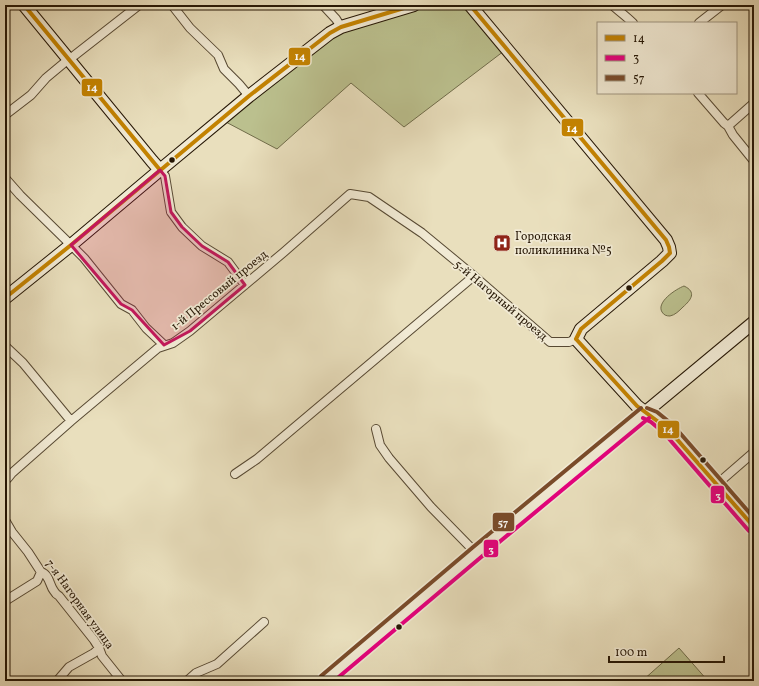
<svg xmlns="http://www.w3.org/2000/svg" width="759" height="686" font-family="Vollkorn,serif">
  <rect width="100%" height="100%" fill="#e9dfbd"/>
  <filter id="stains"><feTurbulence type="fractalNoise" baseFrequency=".005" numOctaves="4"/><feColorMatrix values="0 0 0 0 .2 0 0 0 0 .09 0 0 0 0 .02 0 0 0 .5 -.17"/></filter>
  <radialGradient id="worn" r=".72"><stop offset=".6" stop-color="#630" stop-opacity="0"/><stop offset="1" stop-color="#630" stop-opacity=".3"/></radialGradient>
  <path fill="#bbc08e" stroke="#706c4a" d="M429 5H464L469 8 504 51 404 127 351 83 277 149 224 121 331 37 344 30 420 6Z
    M684 286C697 292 691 300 683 307 679 311 675 315 670 316 666 316 664 315 662 312 656 302 676 289 684 286Z
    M679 648 708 681H642Z"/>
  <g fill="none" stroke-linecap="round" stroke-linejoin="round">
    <defs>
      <path id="street" d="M172 5 190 28 218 55 224 69 239 84 249 96
        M323 5 336 19 341 27
        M612 5C619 11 626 16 633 23
        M699 23 722 5
        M698 93 724 123 728 126 733 135 754 161
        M5 115 31 95 46 78 64 63 75 55 139 5
        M728 126 754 103
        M160 170 165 176 171 212 182 227 202 246 228 262 245 285
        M5 178 20 195 71 245 84 258 121 304 132 310 146 328 164 345
        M5 346 23 363 71 421
        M376 429 380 445 389 458 431 507 476 553
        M235 474 257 459 474 276
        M5 480 8 478 12 473 71 421 158 348 173 343 190 331 284 252 350 194 369 197 422 233 474 276 550 342H569L576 339
        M716 485 754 452
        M5 520 12 532 28 552 41 572C50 575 49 585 54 591 55 593 57 595 59 596L94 640 99 648 102 656 122 681
        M5 601 37 581 41 572
        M57 681 69 667 94 653 99 648
        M187 681 196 673 217 664 264 622"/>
      <path id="secondary" d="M24 5 152 161 160 170
        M470 5 666 240 669 247 670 253 662 261 581 329 576 339 637 406C647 414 658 421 668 429L754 527
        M5 298 71 245 160 170 249 96 330 33 341 27 414 5
        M325 681 395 621 438 586 476 553 754 322"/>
    </defs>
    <use href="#street" stroke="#574933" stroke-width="10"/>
    <use href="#secondary" stroke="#261705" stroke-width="14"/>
    <use href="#street" stroke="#f1ead4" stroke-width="8"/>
    <use href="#secondary" stroke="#f1ead4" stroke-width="12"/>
    <defs>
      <path id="bus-1" d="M24 5 160 170
        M470 5 666 240 669 247 670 253
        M5 298 71 245 249 96 330 33 341 27 414 5
        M576 339 637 406 668 429 754 527
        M576 339 581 329 662 261 670 253"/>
      <path id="bus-2" d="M643 418 651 422 664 433 749 531
        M334 681 480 558 649 418"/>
      <path id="bus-3" d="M647 408 657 412 673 425 754 518
        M321 676 472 548 641 408"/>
    </defs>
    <use href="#bus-1" stroke="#f1ead4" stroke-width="7"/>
    <use href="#bus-2" stroke="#f1ead4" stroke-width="7"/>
    <use href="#bus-3" stroke="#f1ead4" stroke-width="7"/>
    <use href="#bus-1" stroke="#c38201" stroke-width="4"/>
    <use href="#bus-2" stroke="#e5007d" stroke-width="4"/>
    <use href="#bus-3" stroke="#7a4b2a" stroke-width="4"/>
  </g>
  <path fill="#c2185b" fill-opacity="0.2" stroke="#c2185b" stroke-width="3" stroke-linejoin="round" d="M160 170 165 176 171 212 182 227 202 246 228 262 245 285 190 331 164 345 132 310 121 304 71 245Z"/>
  <defs>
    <symbol id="hospital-square" viewBox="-11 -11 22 22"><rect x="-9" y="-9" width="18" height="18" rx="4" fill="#8f2418" stroke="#f1ead4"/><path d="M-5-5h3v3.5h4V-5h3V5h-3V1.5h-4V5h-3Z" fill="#fff"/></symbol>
  </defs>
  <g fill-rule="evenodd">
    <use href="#hospital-square" x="492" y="233" width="20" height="20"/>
  </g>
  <g fill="#261705" stroke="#f1ead4" stroke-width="1.5">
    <circle cx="172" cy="160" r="3.5"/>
    <circle cx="629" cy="288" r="3.5"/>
    <circle cx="703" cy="460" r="3.5"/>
    <circle cx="399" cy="627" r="3.5"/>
  </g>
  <g text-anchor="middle" stroke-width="3.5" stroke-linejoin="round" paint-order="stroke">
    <g font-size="12" fill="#261705" stroke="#f1ead4" text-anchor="start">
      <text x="515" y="240">Городская<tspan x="515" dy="14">поликлиника №5</tspan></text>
    </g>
    <g font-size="12" fill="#261705" stroke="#f1ead4">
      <text transform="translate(219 290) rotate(-39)" y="4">1-й Прессовый проезд</text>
      <text transform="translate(501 300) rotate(40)" y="4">5-й Нагорный проезд</text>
      <text transform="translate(80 604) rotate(54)" y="4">7-я Нагорная улица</text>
    </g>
  </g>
  <g stroke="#f1ead4" stroke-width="1.5">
    <rect x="288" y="47" width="23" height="19" rx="4" fill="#c38201"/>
    <rect x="81" y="78" width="22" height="19" rx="4" fill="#c38201"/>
    <rect x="561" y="118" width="23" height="19" rx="4" fill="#c38201"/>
    <rect x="657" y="420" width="23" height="19" rx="4" fill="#c38201"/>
    <rect x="710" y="485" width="15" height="19" rx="4" fill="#e5007d"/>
    <rect x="492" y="512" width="23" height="20" rx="4" fill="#7a4b2a"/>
    <rect x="483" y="539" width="16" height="19" rx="4" fill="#e5007d"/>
  </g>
  <g font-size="11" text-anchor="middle" font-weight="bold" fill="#fff">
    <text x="300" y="60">14</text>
    <text x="92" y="91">14</text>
    <text x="572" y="132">14</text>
    <text x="668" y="433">14</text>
    <text x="718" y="499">3</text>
    <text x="503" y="526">57</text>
    <text x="491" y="553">3</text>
  </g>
  <rect width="759" height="686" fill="none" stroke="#e9dfbd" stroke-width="20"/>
  <rect x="6" y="6" width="747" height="674" fill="none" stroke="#261705" stroke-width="2"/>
  <rect x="10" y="10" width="739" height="666" fill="none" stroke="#261705"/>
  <rect x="597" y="22" width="140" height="72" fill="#f1ead4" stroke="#a09681"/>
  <rect x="605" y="35" width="20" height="6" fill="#c38201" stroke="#a09681"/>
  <text x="633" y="42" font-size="12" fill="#261705">14</text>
  <rect x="605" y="55" width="20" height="6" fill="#e5007d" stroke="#a09681"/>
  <text x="633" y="62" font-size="12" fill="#261705">3</text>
  <rect x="605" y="75" width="20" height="6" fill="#7a4b2a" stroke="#a09681"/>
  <text x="633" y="82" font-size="12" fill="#261705">57</text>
  <path d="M609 656v6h115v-6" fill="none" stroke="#261705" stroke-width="2"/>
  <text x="615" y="656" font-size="12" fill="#261705" stroke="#f1ead4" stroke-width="3" paint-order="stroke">100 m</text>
  <rect width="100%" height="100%" filter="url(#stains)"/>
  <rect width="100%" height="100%" fill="url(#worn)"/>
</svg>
